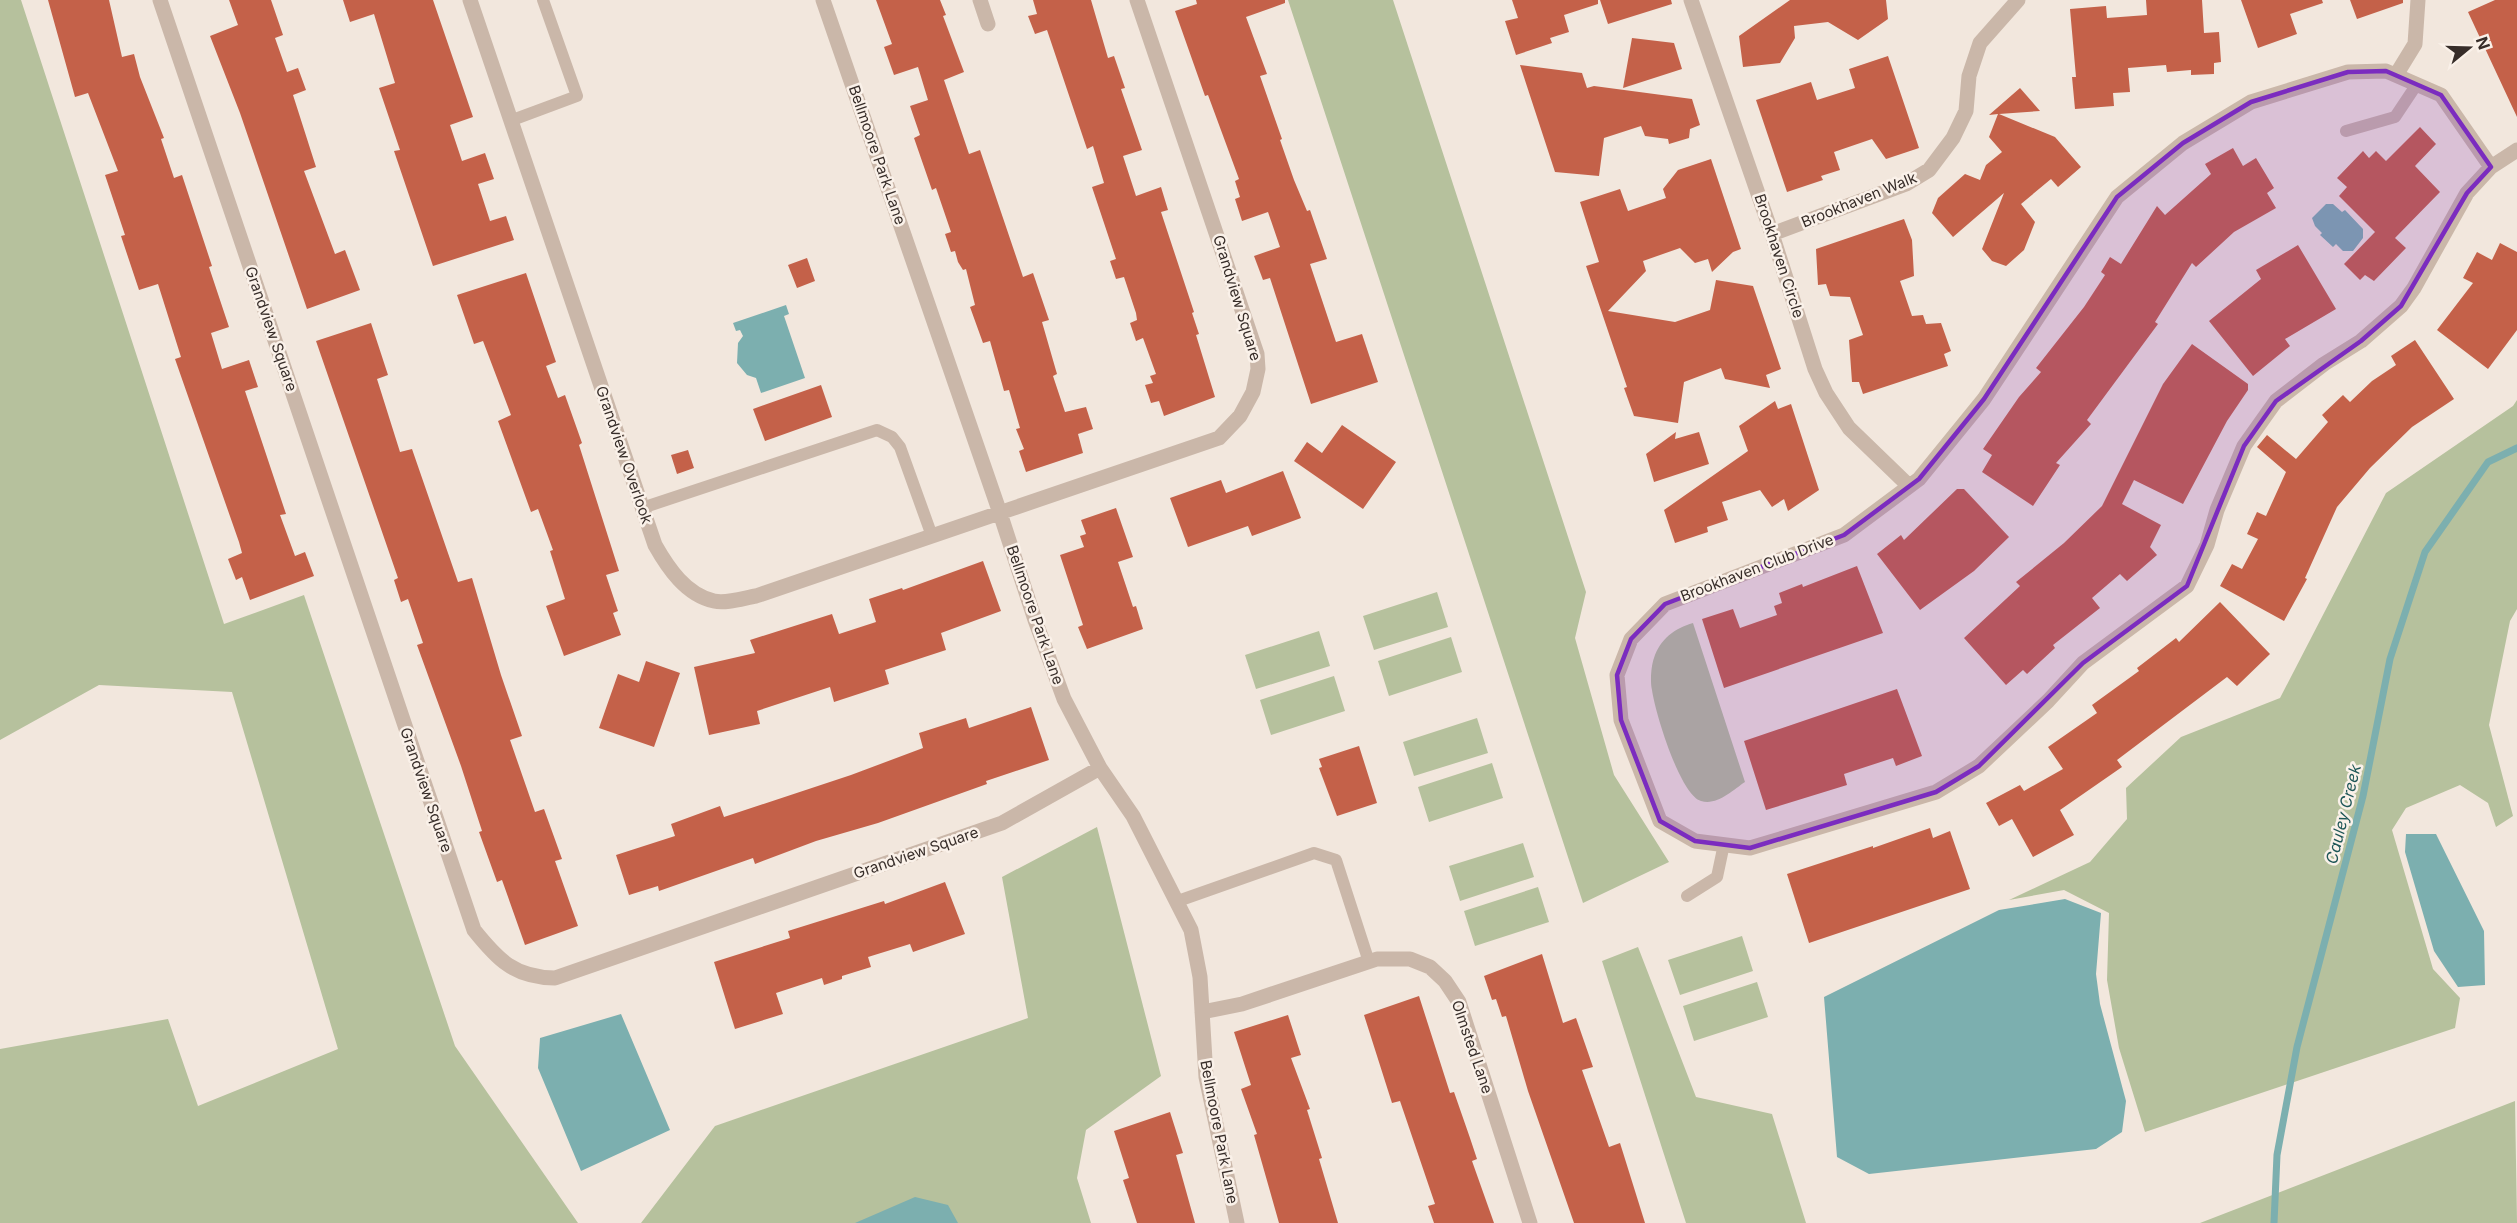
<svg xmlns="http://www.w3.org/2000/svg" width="2517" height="1223" font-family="Inter,sans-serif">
  <rect width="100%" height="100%" fill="#f2e7dd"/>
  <path fill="#b6c19d" d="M0 0H21L224 624 304 595 455 1046 578 1223H0V1049L168 1019 198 1106 338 1049 232 692 99 685 0 740Z
    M1288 0H1393L1586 592 1575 638 1614 775 1669 862 1583 903Z
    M2517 400V609L2510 621 2489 725 2513 816 2496 827 2488 803 2460 785 2406 808 2392 830 2433 969 2460 998 2455 1028 2145 1132 2119 1048 2107 980 2109 913 2064 890 2009 900 2090 862 2127 819 2126 788 2181 737 2280 698 2386 493 2513 406Z
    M1437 592 1448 627 1374 650 1363 616Z
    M1693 623 1745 782C1733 790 1717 806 1701 801 1680 795 1655 712 1652 690 1650 682 1651 666 1654 658 1660 639 1675 628 1693 623Z
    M1319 631 1330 666 1256 689 1245 655Z
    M1451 637 1462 672 1389 696 1378 661Z
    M1334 676 1345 711 1271 735 1260 700Z
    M1477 718 1488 753 1414 776 1403 742Z
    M1492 763 1503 798 1429 822 1418 787Z
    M1097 827 1161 1076 1086 1130 1077 1178 1091 1223H641L715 1126 1028 1018 1002 877Z
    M1523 843 1534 877 1460 901 1449 866Z
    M1538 887 1549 922 1475 946 1464 911Z
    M1742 936 1753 971 1680 995 1668 960Z
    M1638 947 1696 1097 1772 1114 1806 1223H1686L1602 961Z
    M1757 982 1768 1017 1694 1041 1683 1006Z
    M2515 1101 2517 1223H2200Z"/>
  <path fill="#7cafaf" d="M2326 204H2333L2342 212 2345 210 2363 229V238L2353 251H2343L2336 244 2333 247 2320 235 2322 233 2315 226 2312 218Z
    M786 305 789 314 784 316 805 378 761 393 756 378 747 375 737 363 738 343 743 336 740 330 736 331 733 323Z
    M2406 834H2436L2484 931 2485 985 2458 987 2434 951 2405 852Z
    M2065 899 2101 913 2096 974 2100 1004 2126 1101 2122 1132 2096 1149 1869 1174 1837 1157 1824 997 1999 910Z
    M621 1014 670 1130 581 1171 538 1068 540 1038Z
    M915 1197 948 1205 958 1223H855Z"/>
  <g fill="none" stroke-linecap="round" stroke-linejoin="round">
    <path stroke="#7cafaf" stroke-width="7" d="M2274 1223 2277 1155 2297 1047 2363 796 2390 659 2425 552 2488 462 2517 448"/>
  </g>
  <path fill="#c46149" d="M48 0H109L122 57 134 54 140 77 164 138 161 139 174 178 182 175 212 266 209 267 229 327 211 333 222 369 249 360 258 387 245 391 286 514 280 515 295 556 305 552 314 576 250 600 242 577 236 580 228 559 242 553 239 542 175 359 181 357 158 284 139 290 121 236 125 235 105 175 118 171 88 93 75 97Z
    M229 0H271L283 35 275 38 287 72 298 68 306 90 293 95 316 167 304 171 335 254 345 250 360 290 307 309 240 113 210 36 238 25Z
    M343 0H433L473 117 450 125 462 161 485 153 494 179 478 184 490 221 506 216 514 240 433 266 394 151 400 150 379 88 395 83 374 14 350 22Z
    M876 0H940L946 15 943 16 964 72 944 80 969 154 980 150 1023 277 1033 273 1049 320 1042 322 1057 374 1053 376 1065 412 1086 407 1093 429 1078 434 1083 453 1026 472 1019 451 1024 449 1016 429 1020 428 1009 390 1004 391 990 341 983 343 970 307 975 305 966 269 963 270 958 262 955 251 951 252 945 234 951 232 936 188 932 190 914 138 920 135 910 106 928 100 918 67 894 75 884 47 892 44Z
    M1033 0H1091L1108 58 1114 56 1125 88 1121 89 1142 150 1123 156 1136 196 1161 187 1168 210 1161 212 1194 312 1192 313 1199 334 1196 335 1215 397 1164 416 1159 401 1151 403 1145 385 1153 383 1150 376 1156 374 1143 338 1136 341 1130 323 1137 320 1136 313 1124 277 1116 279 1110 261 1116 259 1092 187 1104 183 1093 146 1087 149 1047 30 1035 34 1028 16 1037 14Z
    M1196 0H1285V3L1246 17 1267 74 1260 76 1282 139 1280 140 1294 180 1307 211 1310 210 1327 259 1310 264 1336 342 1362 334 1378 382 1311 404 1270 278 1263 280 1254 256 1280 247 1268 212 1242 221 1235 199 1240 197 1235 181 1239 179 1208 95 1205 96 1175 11 1197 4Z
    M1512 0H1598V4L1564 15 1569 32 1550 38 1552 43 1516 55 1505 21 1518 18Z
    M1600 0H1671L1672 4 1608 24Z
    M1790 0H1886L1888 19 1858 40 1828 22 1794 26 1795 38 1780 63 1743 67 1739 36Z
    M2146 0H2202L2204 33 2219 32 2221 62 2214 63V74L2191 75V70L2167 72 2166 65 2128 68 2130 92 2113 93 2114 106 2075 109 2072 77H2076L2070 9 2106 6 2107 18 2147 15Z
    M2241 0H2322L2323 3 2290 14 2297 34 2258 48Z
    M2350 0H2403V3L2357 19Z
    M2495 0H2517V117L2468 12Z
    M1632 38 1674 43 1682 69 1623 88Z
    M1888 56 1919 148 1886 159 1872 139 1834 152 1840 170 1821 176 1823 180 1787 192 1756 100 1811 82 1817 100 1855 88 1849 69Z
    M1520 65 1582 73 1587 88 1594 86 1692 99 1700 125 1690 129 1689 138 1669 144 1668 139 1645 136 1641 126 1604 138 1599 176 1555 172Z
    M2020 88 2040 111 1999 114 2055 137 2081 167 2058 187 2051 179 2021 204 2035 222 2024 250 2006 266 1992 261 1982 249 2004 193 1953 237 1932 213 1938 198 1965 174 1980 180 1986 165 2002 152 1989 137 1998 114 1989 115Z
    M2420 127 2436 144 2415 166 2440 192 2395 238 2406 248 2374 281 2365 275 2360 280 2344 264 2375 232 2339 196 2347 187 2337 178 2363 151 2369 158 2376 151 2386 161Z
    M2233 148 2243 166 2256 158 2274 188 2267 193 2276 208 2234 232 2196 267 2192 263 2155 322 2158 324 2087 420 2091 424 2056 463 2060 465 2033 506 1982 472 1992 455 1983 449 2019 397 2041 372 2036 368 2084 307 2105 275 2101 272 2110 257 2121 264 2157 206 2165 215 2211 174 2205 164Z
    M1711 159 1741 249 1733 252 1712 272 1708 259 1695 263 1680 248 1643 261 1646 271 1608 311 1675 322 1710 310 1716 280 1753 286 1781 369 1766 375 1770 388 1725 379 1721 368 1684 382 1678 423 1634 416 1624 388 1627 387 1586 266 1599 262 1580 202 1620 189 1628 211 1666 198 1663 189 1678 170Z
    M1904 219 1912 240 1914 276 1900 281 1912 316 1923 315 1926 324 1941 323 1951 351 1944 354 1948 366 1863 394 1859 382H1852L1849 340 1863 335 1850 297 1830 296 1826 284 1818 285 1816 249Z
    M2500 243 2517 252V330L2488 369 2437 330 2473 283 2463 278 2477 252 2492 260Z
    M2298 245 2336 309 2285 339 2290 346 2253 376 2209 321 2261 279 2256 270Z
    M807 258 815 281 797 288 788 265Z
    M526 273 556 362 546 366 558 398 565 395 582 443 579 445 619 571 606 575 618 611 613 613 621 635 564 656 546 606 565 599 550 551 553 550 538 509 531 512 498 421 511 415 483 341 474 344 457 295Z
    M371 323 388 375 377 379 400 452 412 449 458 582 472 578 501 675 522 736 510 740 535 812 544 809 562 859 555 861 578 926 525 945 502 880 497 882 479 832 482 831 461 766 417 645 423 643 408 599 401 602 394 580 398 578 316 341Z
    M2415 340 2454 399 2412 427 2370 468 2337 507 2305 578 2307 579 2284 621 2220 586 2232 564 2242 569 2258 539 2247 534 2257 512 2266 516 2286 472 2257 447 2267 435 2296 459 2328 422 2322 415 2343 395 2350 402 2372 381 2396 365 2391 356Z
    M2192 344 2248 384V390L2227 421 2183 504 2134 480 2122 504 2161 525 2150 547 2157 555 2127 581 2120 574 2092 598 2100 608 2053 645 2055 648 2027 674 2023 670 2006 685 1964 638 2020 586 2016 582 2064 543 2102 506 2163 384Z
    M821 385 832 417 765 441 753 409Z
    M1775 401 1778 409 1791 404 1819 490 1788 511 1784 499 1772 507 1760 490 1722 502 1728 520 1707 527 1708 532 1675 543 1664 510 1748 451 1739 426Z
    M1342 425 1396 462 1363 509 1294 461 1307 442 1322 453Z
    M1676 432 1675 439 1699 432 1709 464 1654 482 1646 454Z
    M688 450 694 468 677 474 671 455Z
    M1283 471 1301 518 1252 536 1248 526 1188 547 1170 498 1221 480 1226 493Z
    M1957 489H1964L2009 537 1974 571 1920 610 1877 554 1901 535 1904 540Z
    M1116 508 1133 557 1118 562 1133 607 1136 606 1143 629 1087 649 1078 627 1083 625 1060 555 1084 547 1080 536 1086 534 1081 520Z
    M983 561 1001 611 941 633 946 650 885 670 889 684 834 702 830 687 757 711 760 724 709 735 694 667 755 653 750 640 832 614 839 634 876 622 869 599 902 588 903 590Z
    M1857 566 1883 633 1724 688 1702 619 1733 609 1740 628 1777 615 1774 606 1782 603 1779 593 1802 584 1803 587Z
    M2220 602 2270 654 2237 686 2227 677 2117 760 2122 767 2060 810 2074 835 2033 857 2012 819 1999 826 1986 803 2020 785 2024 791 2063 769 2048 747 2097 713 2092 705 2139 671 2137 668 2176 638 2179 642Z
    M646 661 680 673 654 747 599 728 618 674 639 682Z
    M1897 689 1922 756 1896 766 1893 758 1844 774 1847 785 1766 810 1744 741Z
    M1031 707 1049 760 986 781 987 784 878 823 816 841 755 864 753 858 659 891 658 886 629 895 616 855 675 836 671 824 720 806 724 817 851 775 923 748 919 733 966 718 969 728Z
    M1359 746 1377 803 1337 816 1319 768 1322 767 1319 759Z
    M1930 828 1933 838 1950 831 1970 889 1809 943 1787 874 1873 846V848Z
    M945 882 965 934 913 952 910 944 868 957 871 967 842 976V979L824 985 822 978 776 993 783 1014 735 1029 714 962 790 938 788 931 884 901 885 904Z
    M1542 954 1563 1023 1576 1018 1593 1067 1582 1070 1609 1147 1620 1143 1645 1223H1574L1528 1091 1506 1016 1502 1017 1496 999 1492 1000 1484 976Z
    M1419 996 1450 1093 1454 1092 1470 1138 1477 1159 1472 1161 1494 1223H1434L1428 1206 1435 1204 1400 1101 1392 1103 1364 1015Z
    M1288 1015 1301 1055 1291 1058 1310 1109 1307 1110 1322 1158 1319 1159 1338 1223H1279L1254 1135 1257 1134 1241 1089 1251 1085 1234 1032Z
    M1170 1112 1183 1153 1176 1155 1195 1223H1137L1123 1180 1129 1178 1114 1131Z"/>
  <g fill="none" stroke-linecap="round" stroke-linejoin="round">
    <path stroke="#cab7a9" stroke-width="12" d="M510 121 577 96 543 0
      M2346 131 2395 117 2417 84
      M642 508 877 430 892 437 900 447 932 536
      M1687 896 1717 877 1724 844
      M1178 901 1314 853 1336 860 1369 962"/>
    <path stroke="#cab7a9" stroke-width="15" d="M160 0 474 930C498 960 514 977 555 978L1002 823 1100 768
      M470 0 655 545C668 568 686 595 714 601 726 604 744 598 756 596L1219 438 1240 416 1253 392 1258 369 1257 354 1137 0
      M823 0 1000 513 1035 620 1064 699 1100 768 1133 816 1191 930 1200 977 1206 1077 1237 1223
      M980 0 988 24
      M1691 0 1772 234 1815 369 1826 393 1849 428 1909 486
      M2396 75 2415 44 2418 0
      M2491 167 2441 95 2386 71 2348 72 2251 102 2183 143 2117 197 1984 399 1919 479 1844 535 1665 604 1631 639 1617 675 1621 720 1660 821 1695 841 1750 848 1936 792 1979 766 2048 701 2083 663 2187 586 2207 545 2217 510 2244 446 2276 401 2324 364 2361 341 2401 306 2414 288 2467 193 2491 167 2517 150
      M1772 234 1906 184 1929 170 1953 138 1966 111 1969 76 1980 43 2018 0
      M1202 1012 1242 1004 1377 959H1410L1430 967 1445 981 1459 1002 1530 1223"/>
  </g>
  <path fill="#7b2cbf" fill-opacity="0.2" stroke="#7b2cbf" stroke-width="4.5" stroke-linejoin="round" d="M2386 71 2441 95 2491 167 2467 193 2401 306 2361 341 2276 401 2244 446 2187 586 2083 663 1979 766 1936 792 1750 848 1695 841 1660 821 1621 720 1617 675 1631 639 1665 604 1844 535 1919 479 1984 399 2117 197 2183 143 2251 102 2348 72Z"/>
  <g text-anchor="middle" stroke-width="5" stroke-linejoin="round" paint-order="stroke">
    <g font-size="15" fill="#372d29" stroke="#faf1e9">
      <text transform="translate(877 155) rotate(71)" y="5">Bellmoore Park Lane</text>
      <text transform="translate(1859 200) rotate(-22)" y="5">Brookhaven Walk</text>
      <text transform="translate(1779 256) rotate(72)" y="5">Brookhaven Circle</text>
      <text transform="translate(1237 298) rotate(73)" y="5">Grandview Square</text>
      <text transform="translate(271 329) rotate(71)" y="5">Grandview Square</text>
      <text transform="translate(624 455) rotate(71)" y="5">Grandview Overlook</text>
      <text transform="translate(1757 568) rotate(-21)" y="5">Brookhaven Club Drive</text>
      <text transform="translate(1035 615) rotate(71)" y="5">Bellmoore Park Lane</text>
      <text transform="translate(426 790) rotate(71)" y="5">Grandview Square</text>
      <text transform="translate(916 853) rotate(-19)" y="5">Grandview Square</text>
      <text transform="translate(1472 1047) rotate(71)" y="5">Olmsted Lane</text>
      <text transform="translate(1219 1132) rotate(79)" y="5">Bellmoore Park Lane</text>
    </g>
    <g font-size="16" font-style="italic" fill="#1f5758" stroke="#faf1e9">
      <text transform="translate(2343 814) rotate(-76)" y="6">Cauley Creek</text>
    </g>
  </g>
  <g transform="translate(2469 48) rotate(71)" stroke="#faf1e9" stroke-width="4.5" paint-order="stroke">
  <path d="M0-4.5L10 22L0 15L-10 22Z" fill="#372d29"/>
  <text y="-9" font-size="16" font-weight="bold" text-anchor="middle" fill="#372d29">N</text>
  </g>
</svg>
